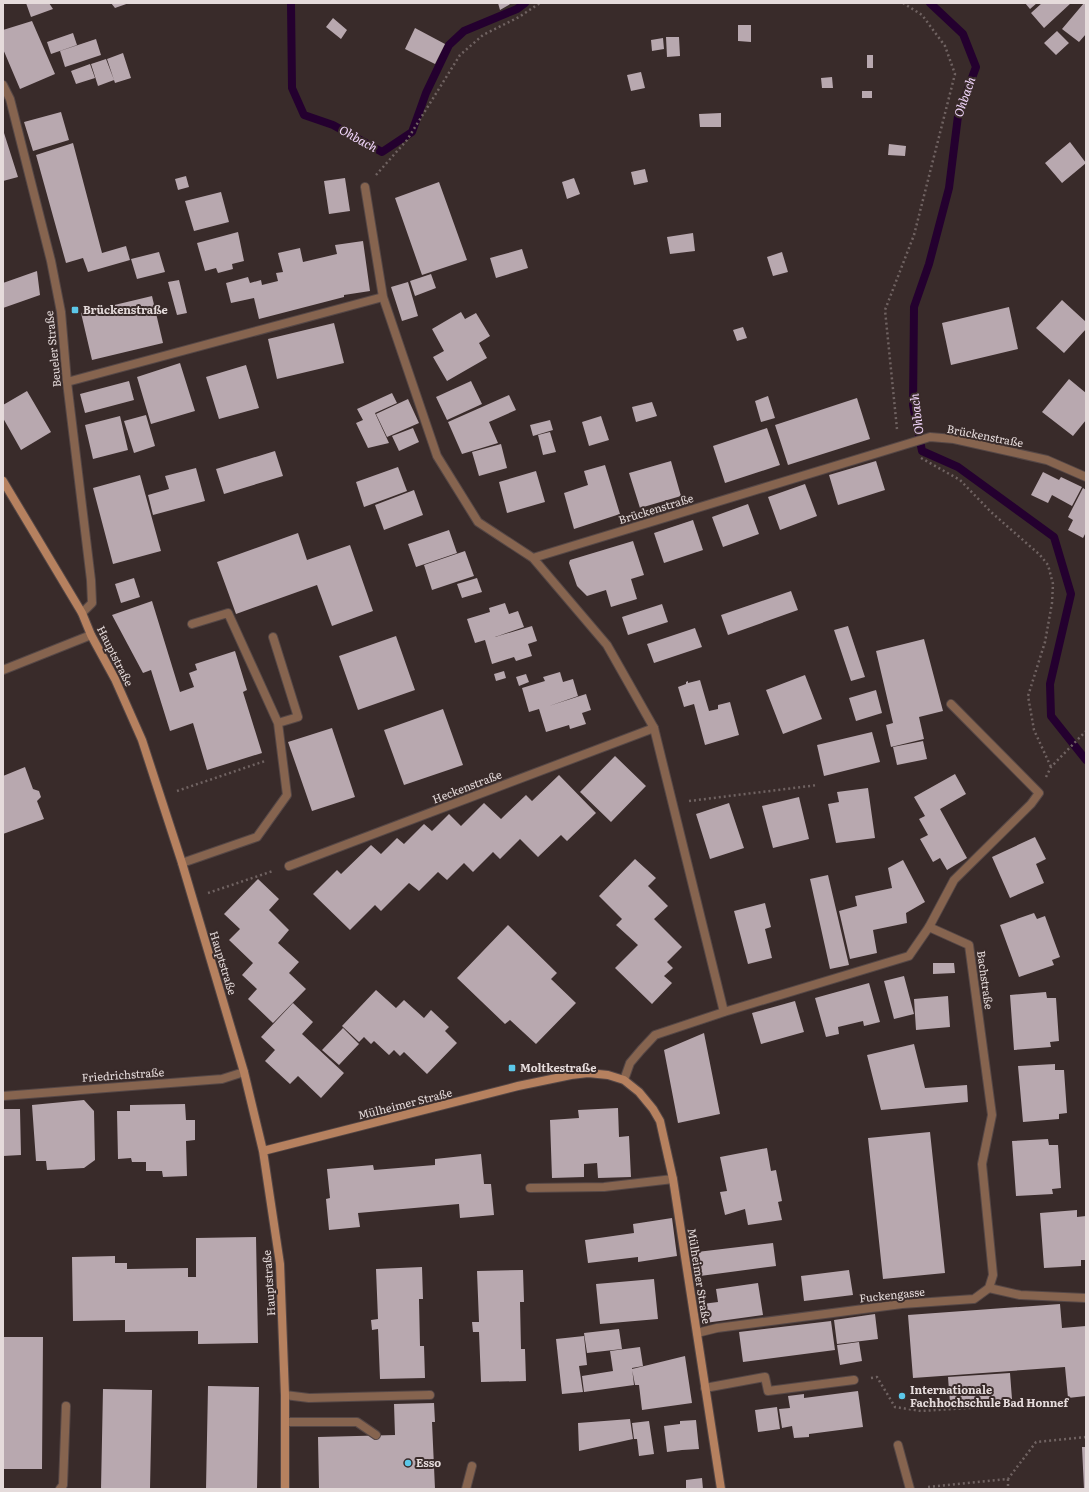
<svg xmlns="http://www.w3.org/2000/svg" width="1089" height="1492" font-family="Literata,serif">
  <rect width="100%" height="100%" fill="#392b2a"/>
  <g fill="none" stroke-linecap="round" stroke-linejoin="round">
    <path stroke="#24002f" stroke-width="8" d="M291 3 292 88 304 115 333 125 382 152 412 132 426 93 449 45 464 31 517 9 525 3
      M930 3 963 34 976 67 958 116 949 188 929 264 914 307 913 405 922 451 958 467 1054 537 1071 594 1050 684 1051 716 1086 760"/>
  </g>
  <path fill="#b8a8af" d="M26 3H49L53 9 31 17Z
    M111 3H129L115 8Z
    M498 3H512L500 10Z
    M1025 3H1037L1030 9Z
    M1042 3H1071L1044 28 1031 13Z
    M1084 3H1086V34L1079 42 1062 29Z
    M333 18 347 30 341 39 326 27Z
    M32 21 55 74 20 89 3 49V30Z
    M738 25H751V42L738 41Z
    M415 28 445 44 435 64 405 49Z
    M1057 31 1069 43 1056 55 1044 43Z
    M73 33 77 45 51 54 47 42Z
    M666 37H679L680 56 667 57Z
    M663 38 664 49 652 51 651 40Z
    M96 39 101 55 65 67 60 51Z
    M123 53 131 78 115 83 107 59Z
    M867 55H873V68H867Z
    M106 59 114 80 98 86 91 64Z
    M90 64 95 78 76 84 71 71Z
    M641 72 645 88 631 91 627 75Z
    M832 77 833 88H822L821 78Z
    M862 91H872V98H862Z
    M61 112 69 140 33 151 24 122Z
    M721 113V127H700L699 114Z
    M3 133H4L18 177 3 181Z
    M1070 142 1086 163 1062 183 1045 163Z
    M73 143 102 253 126 246 130 260 88 272 83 258 66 263 36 155Z
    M889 144 906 146 905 156 888 155Z
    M645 169 648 182 634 185 631 172Z
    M186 176 189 187 178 190 175 179Z
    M345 178 350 211 329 214 324 181Z
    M574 178 580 194 567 199 562 182Z
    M439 182 467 260 422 275 395 198Z
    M221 192 229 222 194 231 185 201Z
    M238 232 244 261 232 264 233 269 218 273 216 268 205 271 197 243Z
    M693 233 695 251 670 254 667 237Z
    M363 241 370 291 344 295V297L259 319 254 298 231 303 226 283 248 277 250 283 261 280 262 285 278 281 276 273 283 272 278 253 300 248 303 262 337 254 335 245Z
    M522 249 528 268 496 278 490 258Z
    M159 252 165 272 137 279 131 259Z
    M782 252 788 272 773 276 767 257Z
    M37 271 40 295 3 308V283Z
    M431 274 436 288 415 296 410 281Z
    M179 280 187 313 177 315 168 282Z
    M408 282 418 316 402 321 391 287Z
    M152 296 163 343 92 360 81 313Z
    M1062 300 1086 322V329L1064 353 1036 328Z
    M1009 307 1018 349 951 365 942 323Z
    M461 312 465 319 476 313 490 336 479 343 487 358 447 381 433 357 444 351 432 329Z
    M334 323 344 363 277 379 268 339Z
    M743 327 747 338 737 341 733 330Z
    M180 363 195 411 151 424 137 377Z
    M246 365 259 408 219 419 206 377Z
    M1069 379 1086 393V420L1073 436 1042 412Z
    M129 381 134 400 85 413 80 394Z
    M471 381 482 404 447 420 436 397Z
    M27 391 51 432 21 450 3 418V405Z
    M392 393 397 403 375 413 389 443 368 448 356 423 363 420 357 409Z
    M509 395 516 410 489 422 498 443 462 454 448 422Z
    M768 396 775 418 761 422 755 401Z
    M857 398 870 439 788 465 775 425Z
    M408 399 419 423 387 437 376 414Z
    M652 402 657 416 636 422 632 407Z
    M146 415 155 446 134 453 124 421Z
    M120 416 128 450 93 459 85 425Z
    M601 416 609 440 589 446 582 422Z
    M550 420 553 430 533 436 530 425Z
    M413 428 419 442 399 451 392 436Z
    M767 428 780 465 725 483 713 446Z
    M550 432 556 452 543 455 538 435Z
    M501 444 507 468 479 476 472 452Z
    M275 451 283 476 224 494 216 469Z
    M671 461 681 496 640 508 629 473Z
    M876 461 885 490 838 505 829 475Z
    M605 465 620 514 574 529 564 493 588 485 584 471Z
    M398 467 407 491 364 507 356 482Z
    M196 468 205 501 153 515 148 495 169 489 165 476Z
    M536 471 545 502 507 513 499 482Z
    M1043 472 1059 480 1061 477 1082 487 1072 506 1052 495 1048 503 1031 495Z
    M140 475 161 551 113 564 93 488Z
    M805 484 817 516 780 530 768 497Z
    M1083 488 1086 490V532L1083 538 1068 530 1073 520 1068 517Z
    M414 490 423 515 384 530 375 505Z
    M748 504 759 534 723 547 712 517Z
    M693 520 703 550 664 563 654 533Z
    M449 530 457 553 416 567 408 544Z
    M298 533 307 560 350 545 373 611 332 626 317 585 236 614 217 562Z
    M633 541 644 575 631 579 637 599 611 607 606 590 587 596 577 586 569 563 570 560Z
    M465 551 474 576 432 590 424 565Z
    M134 578 140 597 121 603 115 584Z
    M477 578 482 592 462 598 457 584Z
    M791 591 798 610 728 635 721 615Z
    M152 601 180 692 194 687 189 673 197 670 195 664 235 651 247 690 243 692 262 753 207 770 193 723 170 731 151 670 143 673 112 615Z
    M505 603 509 614 518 611 524 627 495 637 532 626 537 641 528 644 532 656 516 661 514 657 492 664 485 640 475 643 467 619 490 612 489 608Z
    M662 604 668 622 628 635 622 617Z
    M848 626 865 677 851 681 834 630Z
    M695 628 702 647 654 663 647 644Z
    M396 636 415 690 358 710 339 656Z
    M924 639 943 711 919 717 924 739 891 747 886 725 893 723 876 651Z
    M504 671 506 678 496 681 494 674Z
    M560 672 563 682 573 679 578 696 549 706 586 694 591 710 582 713 586 724 570 729 569 725 546 732 539 709 529 712 522 688 545 681 543 677Z
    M526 674 529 682 519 686 516 677Z
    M805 675 822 719 783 734 766 690Z
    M700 680 709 711 718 709V705L730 702 739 735 705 745 694 704 684 707 678 687 686 684V682L688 681V683Z
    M876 690 882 713 856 721 849 698Z
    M443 709 463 765 404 785 384 730Z
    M332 728 355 797 312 811 288 742Z
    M872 732 880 762 824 776 817 745Z
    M923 741 927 759 897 765 893 747Z
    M615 756 646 786 611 822 580 792Z
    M25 767 33 789 39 791 41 797 37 801 44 819 3 834V776Z
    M955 774 966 794 940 809 967 858 947 870 940 858 933 862 920 839 928 835 919 819 925 816 914 797Z
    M559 775 596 813 567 841 561 835 538 857 520 839 500 859 493 852 473 872 464 863 447 880 438 872 419 891 409 883 381 911 375 905 350 930 313 894 337 870 341 874 371 845 381 854 397 838 404 844 424 824 432 831 449 814 461 826 484 803 501 819 526 795 532 801Z
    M868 788 875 838 836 843 828 804 839 802 837 792Z
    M799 797 809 839 773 848 762 806Z
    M729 803 744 848 710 859 696 814Z
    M1035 837 1046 859 1036 864 1044 883 1010 898 992 857Z
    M635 859 656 878 648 886 668 906 654 919 682 947 667 962 673 968 664 976 672 983 652 1004 615 968 638 945 616 925 622 919 599 896Z
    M903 860 925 902 906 913 907 923 873 930 877 953 850 959 839 911 857 906 855 896 892 888 888 868Z
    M828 875 849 965 830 969 810 879Z
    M258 879 279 899 269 910 289 930 278 943 299 962 289 973 306 989 273 1023 248 999 257 989 242 975 253 963 229 940 240 929 224 914Z
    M765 903 771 927 765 929 772 958 748 964 734 911Z
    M1034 913 1037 919 1045 916 1060 957 1052 960 1054 965 1019 977 1000 925Z
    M508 925 557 973 551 979 576 1003 536 1044 510 1020 505 1024 457 978Z
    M933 963H954L955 973 933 974Z
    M904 976 914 1014 894 1019 884 981Z
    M869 983 880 1022 864 1026 863 1021 838 1027 839 1034 826 1037 815 998Z
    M376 990 396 1008 404 1000 424 1018 431 1010 449 1027 445 1031 457 1043 427 1074 404 1052 400 1056 394 1050 389 1055 374 1041 371 1044 364 1037 359 1042 342 1026Z
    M1046 992 1047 998H1056L1059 1041 1050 1042 1051 1047 1014 1050 1010 995Z
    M948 996 950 1027 916 1030 914 999Z
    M795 1001 804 1032 761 1044 752 1013Z
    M293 1003 313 1022 302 1034 344 1073 321 1098 298 1076 290 1084 265 1061 275 1050 261 1037Z
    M343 1028 359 1044 339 1065 322 1050Z
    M704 1033 720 1114 678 1123 664 1050Z
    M914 1044 925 1088 967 1085 968 1102 881 1110 867 1055Z
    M1055 1064V1070H1064L1067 1113 1059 1114V1119L1023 1122 1018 1066Z
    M84 1100 94 1111 95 1160 84 1168 47 1170 46 1161H36L32 1105Z
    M185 1104 186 1120H195V1140L186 1141 187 1176 163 1177 162 1171H146V1162H132L131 1158 118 1159 117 1111H130V1105Z
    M618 1108 619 1137 629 1136 631 1177 598 1178 597 1163 584 1164V1177L552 1178 550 1120 579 1118 578 1110Z
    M3 1109H20L21 1155 3 1156Z
    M930 1132 945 1273 883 1279 868 1138Z
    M1048 1139 1049 1145H1058L1061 1188 1052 1189 1053 1194 1016 1196 1012 1141Z
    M767 1148 771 1171 776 1170 782 1201 778 1202 782 1220 748 1225 745 1209 725 1215 720 1192 727 1191 720 1157Z
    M481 1154 484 1184H491L494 1215 460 1218 459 1204 358 1213 360 1227 329 1230 326 1199 330 1198 327 1169 373 1165 374 1170 435 1165V1159Z
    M1077 1210V1217L1086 1216V1260H1081V1266L1044 1268 1040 1213Z
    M672 1218 677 1256 638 1262V1257L588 1263 585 1240 634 1233 633 1224Z
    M256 1237 258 1343 198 1344V1331L125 1332V1320L73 1321 72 1257 115 1256V1263H127V1269L188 1268V1277H196V1238Z
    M773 1243 776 1266 700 1276 697 1252Z
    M422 1267 423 1299H419L420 1346H424L425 1378 380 1379 378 1329 372 1330 371 1320 378 1319 376 1269Z
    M523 1270 524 1302H520L521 1349H525L526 1381 481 1382 479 1332H473L472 1322H479L477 1271Z
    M849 1270 853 1295 804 1301 801 1276Z
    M654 1279 658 1319 600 1324 596 1284Z
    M758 1283 763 1315 705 1323 702 1304 718 1302 716 1289Z
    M1060 1304 1062 1328 1086 1326V1396L1068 1398 1065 1367 913 1378 908 1315Z
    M875 1314 878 1339 837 1344 834 1320Z
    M831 1321 835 1350 743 1362 739 1332Z
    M619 1329 622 1349 587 1353 584 1333Z
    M584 1336 587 1365 579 1366 583 1392 562 1394 556 1339Z
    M3 1337H43L42 1469H3Z
    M859 1342 862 1361 840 1365 837 1345Z
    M640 1347 643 1366 632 1368 634 1385 584 1392 582 1376 613 1371 610 1351Z
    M685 1356 692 1403 642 1410 639 1385H635L632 1369Z
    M1010 1373 1012 1399 950 1404 948 1377Z
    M208 1386 259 1387 257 1489H206Z
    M103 1389 152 1390 150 1489H101Z
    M858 1391 863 1427 809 1434V1437L794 1438 792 1426 782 1428 779 1409 790 1408 788 1396 804 1394V1398Z
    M434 1403 435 1422H432L435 1489H319L318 1437 395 1435 394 1404Z
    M777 1407 780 1429 758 1432 755 1410Z
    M630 1419 633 1439 579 1451 578 1423Z
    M696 1420 699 1449 682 1450 680 1431 682 1450 667 1452 664 1426 680 1424V1421Z
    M649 1421 654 1454 639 1456 637 1439H634L632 1423Z
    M1082 1447H1086V1489H1084Z
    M702 1478 703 1489H686V1480Z"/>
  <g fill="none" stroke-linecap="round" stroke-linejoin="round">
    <defs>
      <path id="lane" d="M192 624 228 613 278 723
        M182 863 257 837 287 795 278 723 298 717 273 637
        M289 866 654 728
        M929 927 954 880 1031 804 1039 793 951 704
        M530 1188 604 1187 673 1179
        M989 1288 1020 1295 1086 1298
        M705 1388 765 1377 768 1391 854 1380
        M285 1395 309 1398 430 1395
        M285 1422H357L376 1435
        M898 1445 910 1489
        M60 1489 63 1485 66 1406
        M466 1489 472 1466"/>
      <path id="street" d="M3 85 10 99 51 261 61 312 67 382 91 580 92 603 82 613
        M365 187 383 297
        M67 382 383 297 437 456 478 522 533 558 930 437 954 439 1047 460 1086 477
        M533 558 607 645 654 728 724 1012
        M3 670 91 635
        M624 1080 630 1063 641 1050 655 1035 724 1012 909 956 929 927 969 945 992 1115 982 1164 993 1275 989 1288 974 1299 902 1304 717 1328 697 1333
        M3 1096 222 1079 244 1072"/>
      <path id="secondary" d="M3 481 82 613 91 635 115 679 142 740 182 863 244 1072 263 1151 280 1264 285 1395V1489
        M263 1151 518 1086 571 1075 588 1073 608 1075 624 1080 639 1092 653 1109 660 1121 673 1179 721 1489"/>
    </defs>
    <use href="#lane" stroke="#554746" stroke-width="10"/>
    <use href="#street" stroke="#554746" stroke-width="10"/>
    <use href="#secondary" stroke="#554746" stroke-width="10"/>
    <path stroke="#706362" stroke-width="2.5" stroke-dasharray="2 3" stroke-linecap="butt" d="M376 175 407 140 460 55 483 35 519 17 540 3
      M897 429 885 310 914 235 955 74 945 46 922 15 903 3
      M921 458 960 480 991 512 1040 555 1048 565 1053 584 1052 603 1045 642 1028 696 1034 730 1051 767
      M1046 777 1051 767 1086 731
      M177 791 265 761
      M689 801 818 785
      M208 893 273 871
      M871 1378 877 1377 895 1407 921 1411 1034 1404
      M1008 1479V1489
      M928 1487 1008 1479 1036 1442 1086 1437"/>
    <use href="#lane" stroke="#86644f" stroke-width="8"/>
    <use href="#street" stroke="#86644f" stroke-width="8"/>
    <use href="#secondary" stroke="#b6815f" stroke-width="8"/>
  </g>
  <g fill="#5cc7e8" stroke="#392b2a" stroke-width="1.5">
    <rect x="71" y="306" width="8" height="8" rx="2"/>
    <rect x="508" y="1064" width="8" height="8" rx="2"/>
    <circle cx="902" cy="1396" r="4"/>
    <circle cx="408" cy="1463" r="4"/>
  </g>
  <g text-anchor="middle" stroke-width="4" stroke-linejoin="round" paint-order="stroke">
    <g font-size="11" font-weight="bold" fill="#e5dbdb" stroke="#392b2a" text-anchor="start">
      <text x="83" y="314">Brückenstraße</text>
      <text x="520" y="1072">Moltkestraße</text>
      <text x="910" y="1394">Internationale<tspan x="910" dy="13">Fachhochschule Bad Honnef</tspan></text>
      <text x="416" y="1467">Esso</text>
    </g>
    <g font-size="11" fill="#e5dbdb" stroke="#392b2a">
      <text transform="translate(53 349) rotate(-96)" y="4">Beueler Straße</text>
      <text transform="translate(985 436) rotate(11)" y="4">Brückenstraße</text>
      <text transform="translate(656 509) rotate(-17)" y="4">Brückenstraße</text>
      <text transform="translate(115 656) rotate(63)" y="4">Hauptstraße</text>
      <text transform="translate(467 787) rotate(-21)" y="4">Heckenstraße</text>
      <text transform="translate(223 963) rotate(73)" y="4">Hauptstraße</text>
      <text transform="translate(985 980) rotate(82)" y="4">Bachstraße</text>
      <text transform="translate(123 1075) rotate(-4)" y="4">Friedrichstraße</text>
      <text transform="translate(405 1104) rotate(-14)" y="4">Mülheimer Straße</text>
      <text transform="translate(699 1276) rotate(81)" y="4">Mülheimer Straße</text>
      <text transform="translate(269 1283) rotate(-94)" y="4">Hauptstraße</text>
      <text transform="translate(892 1295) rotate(-6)" y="4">Fuckengasse</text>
    </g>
    <g font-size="12" font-style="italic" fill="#f2d6fc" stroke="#392b2a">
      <text transform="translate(965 97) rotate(-71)" y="4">Ohbach</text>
      <text transform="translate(358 139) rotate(29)" y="4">Ohbach</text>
      <text transform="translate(917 414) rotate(-97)" y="4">Ohbach</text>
    </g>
  </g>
  <rect width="1089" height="1492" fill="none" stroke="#e5dbdb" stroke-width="8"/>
</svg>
